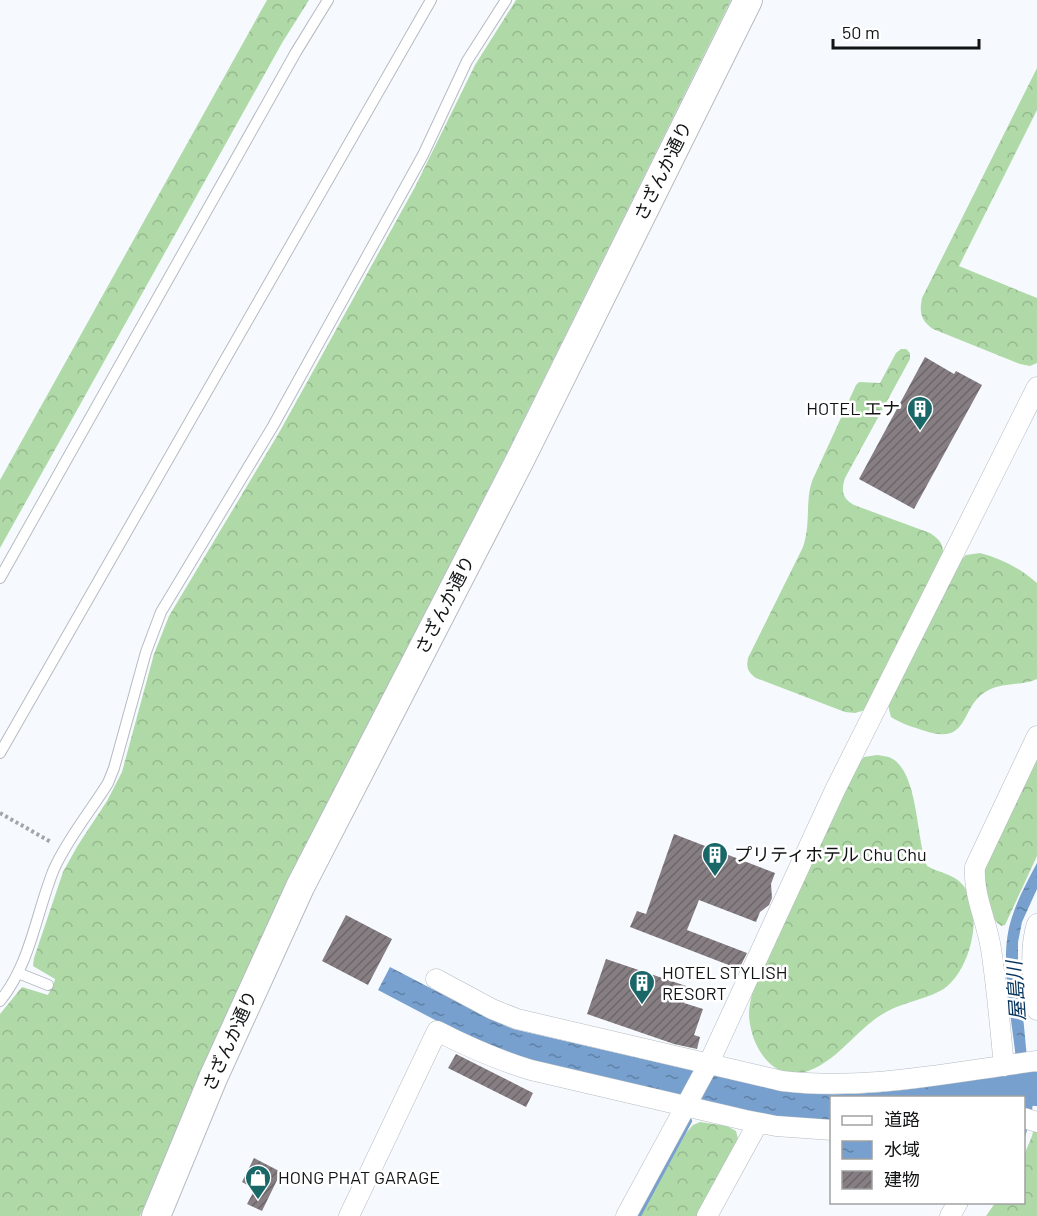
<svg xmlns="http://www.w3.org/2000/svg" width="1037" height="1216" font-family="Barlow,'Noto Sans JP',sans-serif">
  <defs>
    <pattern id="forest-crowns" width="20" height="18" patternUnits="userSpaceOnUse" patternTransform="scale(1.5)"><rect width="20" height="18" fill="#afd9a7"/><path d="M2 6a3 3 0 1 1 6 0M12 15a3 3 0 1 1 6 0" fill="none" stroke="#96b98f"/></pattern>
    <pattern id="water-ripples" width="26" height="14" patternUnits="userSpaceOnUse" patternTransform="scale(1.5)"><rect width="26" height="14" fill="#77a0ce"/><path d="M2 4q2-2 4 0t4 0M15 11q2-2 4 0t4 0" fill="none" stroke="#6081a6"/></pattern>
    <pattern id="building-hatch" width="6" height="6" patternUnits="userSpaceOnUse" patternTransform="scale(1.5)"><rect width="6" height="6" fill="#867e82"/><path d="M-1 1l2-2M0 6l6-6M5 7l2-2" fill="none" stroke="#6c6669"/></pattern>
  </defs>
  <rect width="100%" height="100%" fill="#f6fafe"/>
  <path fill="url(#forest-crowns)" d="M267 0H309L282 43 0 548V480Z
    M516 0H731L509 449 287 881 200 1072 140 1216H0V1014L22 987 48 995 54 983 55 979 33 966 34 958 63 872 78 845 107 801 122 772 154 654 169 616 280 431 415 187 475 65Z
    M1037 68V110L959 266 1037 298V363L1030 366 1020 364 933 329C921 320 919 313 922 298Z
    M901 349H906L910 353V359L845 478C841 491 842 498 854 505L930 533C942 541 945 547 942 561L865 710 855 713 845 712 756 678C748 672 746 668 748 658L803 547C811 524 805 502 812 481L856 385 859 382 880 383 896 353Z
    M980 553C1002 559 1020 568 1037 583V679C1022 686 1003 682 987 691 959 706 971 746 925 731 913 727 902 724 891 717L888 705 956 565 966 555Z
    M877 755C882 756 887 756 891 758 919 772 916 841 927 866 937 872 952 874 960 882 987 906 971 975 940 991 921 1001 899 1003 881 1015 856 1031 840 1057 813 1069 779 1085 755 1055 750 1024 747 1009 752 994 756 979L855 768 864 757Z
    M1037 756V856L1005 925 1001 926 994 920 985 891 984 869Z
    M1037 1116V1216H986L995 1203 1024 1202V1155L1032 1136Z
    M700 1122 727 1126 736 1131 738 1139 699 1216H641L686 1133 693 1125Z"/>
  <path fill="url(#water-ripples)" d="M1037 863V889L1022 922 1018 942V963L1027 1058 1034 1089 1032 1112 1024 1141V1098H832L831 1122 777 1117 533 1061 477 1042 378 990 390 967 488 1018 513 1029 781 1091C862 1101 936 1085 1016 1074V1060C1012 1018 998 957 1012 917 1018 898 1028 880 1037 863Z"/>
  <g fill="none" stroke-linecap="round" stroke-linejoin="round">
    <path stroke="#77a0ce" stroke-width="6" d="M638 1216 689 1121"/>
    <path stroke="#77a0ce" stroke-width="34" d="M942 1098 1013 1088 1037 1089"/>
  </g>
  <path fill="url(#building-hatch)" d="M925 357 954 374 956 371 982 385 914 509 859 479Z
    M674 834 775 873 771 884 772 898 769 905 760 912 756 922 699 900 687 930 747 953 739 969 630 927 637 911 646 914Z
    M346 915 392 939 368 985 322 961Z
    M606 959 689 987 684 1003 703 1009 694 1035 700 1037 697 1049 674 1044 587 1014Z
    M456 1054 533 1093 526 1107 448 1068Z
    M254 1158 281 1172 262 1211 247 1204 255 1189 242 1182Z"/>
  <g fill="none" stroke-linecap="round" stroke-linejoin="round">
    <defs>
      <path id="lane" d="M0 578 296 52 328 0
        M0 753 431 0
        M18 973 48 985
        M0 1001C31 963 36 913 54 869 68 838 90 812 108 783L114 768 146 652 161 612 273 426 423 155 467 61 506 0"/>
      <path id="street" d="M1037 924C1028 952 1034 981 1037 1010
        M436 979 492 1009 517 1019 782 1081C868 1091 952 1072 1037 1061
        M1004 1066C1000 1027 997 988 991 949 987 921 973 896 975 867L1037 736
        M1024 1118 1037 1122
        M349 1216 437 1031C468 1047 498 1060 531 1070L745 1120 776 1126 832 1130
        M626 1216 708 1065 835 790 1037 387
        M707 1216 758 1123
        M950 1216 958 1202"/>
      <path id="secondary" d="M156 1216 213 1078 300 887 522 456 748 0"/>
    </defs>
    <use href="#lane" stroke="#b5bbc1" stroke-width="12"/>
    <use href="#street" stroke="#b5bbc1" stroke-width="21"/>
    <use href="#secondary" stroke="#b5bbc1" stroke-width="30"/>
    <path stroke="#a2a5a8" stroke-width="4" stroke-dasharray="3 3" stroke-linecap="butt" d="M0 813 51 842"/>
    <use href="#lane" stroke="#fff" stroke-width="10"/>
    <use href="#street" stroke="#fff" stroke-width="20"/>
    <use href="#secondary" stroke="#fff" stroke-width="28"/>
  </g>
  <defs>
    <symbol id="building-pin" viewBox="-11 -11 22 30"><path d="M0 17L-7.5 6A9.5 9.5 0 1 1 7.5 6Z" fill="#1a6768" stroke="#fff"/><path d="M-4-6H4V6H1V3H-1V6H-4ZM-2.5-4.3h1.7v1.8h-1.7ZM.8-4.3h1.7v1.8H.8ZM-2.5-1h1.7V.8h-1.7ZM.8-1h1.7V.8H.8Z" fill="#fff"/></symbol>
    <symbol id="shop-pin" viewBox="-11 -11 22 30"><path d="M0 17L-7.5 6A9.5 9.5 0 1 1 7.5 6Z" fill="#1a6768" stroke="#fff"/><path d="M-5-2.5h2.3a2.7 3.5 0 0 1 5.4 0H5L5.5 6h-11ZM-1.5-2.5h3a1.5 2.3 0 0 0-3 0Z" fill="#fff"/></symbol>
  </defs>
  <g fill-rule="evenodd">
    <use href="#building-pin" x="905" y="394" width="30" height="40"/>
    <use href="#building-pin" x="700" y="840" width="30" height="40"/>
    <use href="#building-pin" x="627" y="968" width="30" height="40"/>
    <use href="#shop-pin" x="243" y="1163" width="30" height="40"/>
  </g>
  <g text-anchor="middle" stroke-width="5" stroke-linejoin="round" paint-order="stroke">
    <g font-size="18" fill="#111315" stroke="#fff">
      <text transform="translate(663 171) rotate(-64)" y="6">さざんか通り</text>
      <text transform="translate(445 605) rotate(-63)" y="6">さざんか通り</text>
      <text transform="translate(230 1041) rotate(-66)" y="6">さざんか通り</text>
    </g>
    <g font-size="18" fill="#111315" stroke="#fff" text-anchor="start">
      <text x="900" y="415" text-anchor="end">HOTEL エナ</text>
      <text x="734" y="861">プリティホテル Chu Chu</text>
      <text x="662" y="979">HOTEL STYLISH<tspan x="662" dy="21">RESORT</tspan></text>
      <text x="278" y="1184">HONG PHAT GARAGE</text>
    </g>
    <g font-size="20" font-style="italic" fill="#04335d" stroke="#fff">
      <text transform="translate(1016 991) rotate(-94)" y="7">屋島川</text>
    </g>
  </g>
  <rect x="830" y="1096" width="195" height="108" fill="#ffffff" stroke="#a0a1a1" stroke-width="1.5"/>
  <rect x="842" y="1116" width="30" height="9" fill="#ffffff" stroke="#a0a1a1" stroke-width="1.5"/>
  <text x="884" y="1126" font-size="18" fill="#111315">道路</text>
  <rect x="842" y="1141" width="30" height="18" fill="url(#water-ripples)" stroke="#a0a1a1" stroke-width="1.5"/>
  <text x="884" y="1156" font-size="18" fill="#111315">水域</text>
  <rect x="842" y="1171" width="30" height="18" fill="url(#building-hatch)" stroke="#a0a1a1" stroke-width="1.5"/>
  <text x="884" y="1186" font-size="18" fill="#111315">建物</text>
  <path d="M833 39v9h146v-9" fill="none" stroke="#111315" stroke-width="3"/>
  <text x="842" y="39" font-size="18" fill="#111315" stroke="#ffffff" stroke-width="4.5" paint-order="stroke">50 m</text>
</svg>
